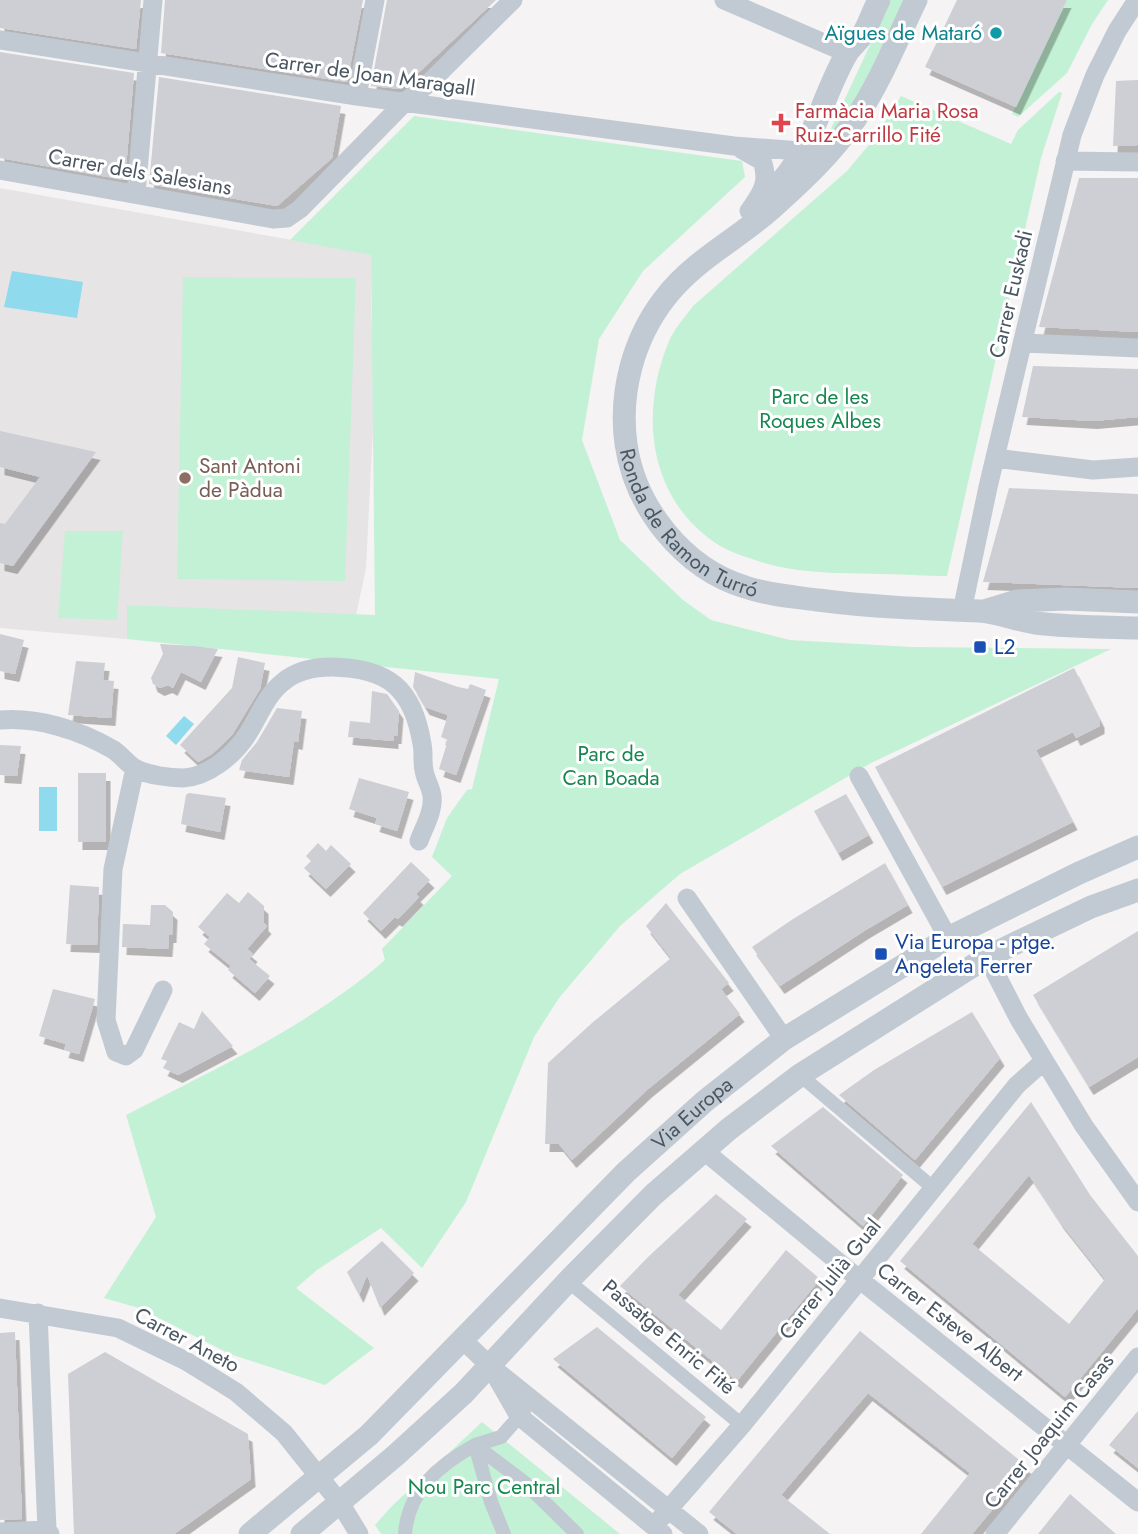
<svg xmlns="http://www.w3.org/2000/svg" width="1138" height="1534" font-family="Jost,sans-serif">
  <defs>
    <filter id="shadow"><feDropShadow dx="4.5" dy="8" stdDeviation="0" flood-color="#0004"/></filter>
  </defs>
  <rect width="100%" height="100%" fill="#f5f3f3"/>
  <path fill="#e6e4e5" d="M0 188 371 254V310L375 389 366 568 355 620 127 605V639L0 628Z"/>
  <path fill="#c3f1d5" d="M891 0H913L835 142 828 135Z
    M1067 0H1108L1092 24 1067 73 1018 117 1012 114Z
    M1059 92 1062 93 1041 158 947 576C924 576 901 574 878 574 839 573 796 574 758 561 743 556 727 551 714 542 647 495 640 411 669 341 675 328 685 317 693 306L847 171 873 140 901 96 1011 144 1018 130Z
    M414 116 742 161 745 177 643 271 599 339 582 440 620 540 683 600 711 620 790 640 911 647 1111 649 871 763 680 874 620 926 559 998 534 1037 466 1202 422 1268 381 1228 317 1270 296 1288 374 1348 325 1385 230 1354 139 1308 104 1298 156 1217 126 1115C215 1069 309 1026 385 960L382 949 452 876 432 857 447 818 467 790 472 789 499 679 127 639V605L375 615 371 255 290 240Z
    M183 277 356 278 345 581 177 579Z
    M65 531H123L117 620 58 618Z
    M482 1422 620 1534H381L375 1525 392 1506Z"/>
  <path fill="#90daee" d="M12 271 83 282 77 318 4 307Z
    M184 716 194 724 176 745 166 736Z
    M39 787H57V831H39Z"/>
  <path fill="#cdcfd5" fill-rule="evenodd" filter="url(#shadow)" d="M0 0H141L136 49 0 28Z
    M165 0H363L347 82 161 53Z
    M387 0H496L401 89 371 86Z
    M957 0H1067L1016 107 925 67Z
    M0 52 134 73 125 180 0 158Z
    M159 77 341 106 332 158 277 206 149 184Z
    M1138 80V145L1113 146 1116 81Z
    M1079 178H1138V332L1039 327Z
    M1033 366 1138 369V417L1093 421 1022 417Z
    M0 431 96 452 13 566 0 563V523L5 524 40 477 0 467Z
    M1009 488 1138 494V588L983 582Z
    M0 634 24 640 15 674 0 671Z
    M160 644 195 646 218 649 201 682 181 672 173 688 168 685 160 688 153 684 151 678 163 654Z
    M238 657 265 663 260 689 232 735 212 754 198 762 180 745 232 688Z
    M76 661 105 663 103 680 114 681 111 718 68 715Z
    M1074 668 1100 720V726L1076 738 1073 732 1036 750 1073 822 942 887 875 767Z
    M415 672 458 687 468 689 470 684 486 690 456 775 439 769 448 740 441 737 448 715 425 707 413 687Z
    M372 691 387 694 399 711 397 736H394V741L348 737 350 721 370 723Z
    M277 708 302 711 298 742 294 741 289 777 239 770 242 760 257 742Z
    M0 745 21 746 17 776 0 775Z
    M78 773H106V842H78Z
    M359 778 409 792 397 831 375 824 377 818 349 809Z
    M189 793 226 798 220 832 181 824 186 795Z
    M846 794 869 835 838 853 814 811Z
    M318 843 326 851 331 845 351 864 326 889 304 868 311 861 306 856Z
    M411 862 430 880 416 894 419 897 398 919 395 917 381 931 363 913Z
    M885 863 908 905 864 931 780 986 752 947 793 919Z
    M70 885 99 887 97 945 66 944Z
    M248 892 264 906V923L267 926 247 949 253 954 249 959 270 976 255 993 228 970 231 966 204 944 210 937 198 927 227 893 239 903Z
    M666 903 729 983 721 989 740 1014 648 1089 572 1160 559 1144H545L548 1063 592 1023 671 958 646 926Z
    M151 905H165L173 912 172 935H169L168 949 122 947 123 924 150 925Z
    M1138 931V1057L1089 1087 1033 995Z
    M53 989 95 999 79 1054 64 1050 66 1044 39 1036Z
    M202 1011 233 1046 178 1075 163 1068 167 1061 161 1059 179 1022 194 1029Z
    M972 1012 1000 1058 915 1160 839 1095 874 1070Z
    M1031 1102 1090 1195 1138 1256V1308L1065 1397 900 1261ZM1029 1175 1060 1222 1105 1279 1069 1324 972 1244Z
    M823 1107 903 1175 863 1226 771 1146Z
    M716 1194 747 1219 678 1295 721 1330 786 1250 820 1279 737 1381 620 1286 648 1257Z
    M382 1241 414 1273 380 1308 367 1275 359 1295 347 1272Z
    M597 1327 706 1417 672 1458 553 1359Z
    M860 1331 1028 1467 972 1534H921L970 1473 868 1393 781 1495 830 1534H737L709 1512Z
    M15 1332 22 1519 0 1520V1333Z
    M105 1352 248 1434 251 1479 174 1534H74L68 1374Z
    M1138 1411V1468L1109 1445Z
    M1070 1494 1116 1534H1038Z"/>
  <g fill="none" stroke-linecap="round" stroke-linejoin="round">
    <path stroke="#c1cad2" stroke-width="14" d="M800 1075 932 1187
      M568 1281 742 1425
      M405 1534C408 1491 439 1465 475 1445L524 1482 577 1534
      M504 1534 491 1502 475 1445 501 1437 524 1411"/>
    <path stroke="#c1cad2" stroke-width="19" d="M724 0 847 53
      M0 40 357 96 734 146 814 152
      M357 96 375 0
      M741 149 762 161C770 182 761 194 749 211
      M1065 161 1138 162
      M0 170 273 219 287 218 300 209 405 102 429 83 513 0
      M136 194 153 0
      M1024 343 1138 348
      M995 458 1093 470 1138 467
      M962 611 988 487 1072 135 1095 75 1117 31 1137 0
      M0 720C38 717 79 730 112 749 121 754 127 764 136 769 149 775 169 778 183 778 208 777 234 755 247 735 259 717 266 695 283 682 297 670 314 667 332 667 388 668 413 688 422 744 424 753 422 762 424 770 425 779 431 787 432 796 434 811 424 827 419 841
      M135 768 113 869 106 1020 116 1052 126 1056 134 1050 163 990
      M859 776 948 938
      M687 898 784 1039
      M987 957 1019 1019 1084 1126 1138 1202
      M703 1150 859 1279 1138 1502
      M0 1308 118 1328 186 1361 236 1392 284 1433 340 1503 359 1534
      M38 1313 47 1530 50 1534
      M463 1340 490 1366 699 1534
      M496 1376 519 1416 663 1534
      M654 1526 742 1425 1017 1085 1044 1061
      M0 1532 47 1530
      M995 1534 1138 1357"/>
    <g stroke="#c1cad2" stroke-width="23">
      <path id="s1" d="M916 0C897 39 881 81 856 118 833 153 801 182 770 210 736 240 693 261 665 298 633 339 619 393 626 444 635 507 683 568 745 587 768 595 794 597 818 600 871 607 925 609 979 611 997 612 1016 620 1035 623 1069 627 1104 627 1138 628"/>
      <path d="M772 191C812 155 820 100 846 55 850 47 858 42 863 34 869 24 873 11 879 0"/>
      <path d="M984 611 1017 601 1066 599 1138 602"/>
      <path id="s2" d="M250 1534 369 1435 626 1172 705 1101 784 1039 948 938 1079 873 1138 847"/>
      <path d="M302 1534 396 1455 464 1393 568 1281 653 1195 729 1129 800 1075 987 957 1091 907 1138 890"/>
    </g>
  </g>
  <circle fill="#0f9aa8" stroke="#fff" stroke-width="2.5" cx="996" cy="33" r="7"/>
  <path fill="#e0444e" stroke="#fff" stroke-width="2.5" d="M777.5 112.5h7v7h7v7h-7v7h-7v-7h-7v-7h7z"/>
  <circle fill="#8d6e63" stroke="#fff" stroke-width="2.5" cx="185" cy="478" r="7"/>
  <g fill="#1a4fb4" stroke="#fff" stroke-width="2.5">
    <rect x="973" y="640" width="14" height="14" rx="3.5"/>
    <rect x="874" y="947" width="14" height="14" rx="3.5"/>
  </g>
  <g text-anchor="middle" stroke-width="6" stroke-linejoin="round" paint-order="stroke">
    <g font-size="21" fill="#0d838f" stroke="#fff" text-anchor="end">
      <text x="982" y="40">Aïgues de Mataró</text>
    </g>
    <g font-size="21" fill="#4a5661" stroke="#fff">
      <text transform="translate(370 74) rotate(8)" y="7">Carrer de Joan Maragall</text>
      <text transform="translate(140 172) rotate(10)" y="7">Carrer dels Salesians</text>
      <text transform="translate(1011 294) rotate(-77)" y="7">Carrer Euskadi</text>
      <text dy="7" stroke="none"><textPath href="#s1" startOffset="658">Ronda de Ramon Turró</textPath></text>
      <text dy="7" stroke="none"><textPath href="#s2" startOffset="611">Via Europa</textPath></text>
      <text transform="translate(830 1279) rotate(-51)" y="7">Carrer Julià Gual</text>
      <text transform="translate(950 1322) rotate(38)" y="7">Carrer Esteve Albert</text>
      <text transform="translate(669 1337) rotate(40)" y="7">Passatge Enric Fité</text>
      <text transform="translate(187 1340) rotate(28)" y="7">Carrer Aneto</text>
      <text transform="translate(1049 1431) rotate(-51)" y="7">Carrer Joaquim Casas</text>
    </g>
    <g font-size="21" fill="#be3a42" stroke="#fff" text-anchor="start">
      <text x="795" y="118">Farmàcia Maria Rosa<tspan x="795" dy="24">Ruiz-Carrillo Fité</tspan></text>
    </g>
    <g font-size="21" fill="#17864f" stroke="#fff">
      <text x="820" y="404">Parc de les<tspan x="820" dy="24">Roques Albes</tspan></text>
      <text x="611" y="761">Parc de<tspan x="611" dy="24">Can Boada</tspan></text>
      <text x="484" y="1494">Nou Parc Central</text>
    </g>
    <g font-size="21" fill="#785e54" stroke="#fff" text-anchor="start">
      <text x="199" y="473">Sant Antoni<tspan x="199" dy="24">de Pàdua</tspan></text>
    </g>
    <g font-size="21" fill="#164399" stroke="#fff" text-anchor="start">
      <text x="994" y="654">L2</text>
      <text x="895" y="949">Via Europa - ptge.<tspan x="895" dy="24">Angeleta Ferrer</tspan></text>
    </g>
  </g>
</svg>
